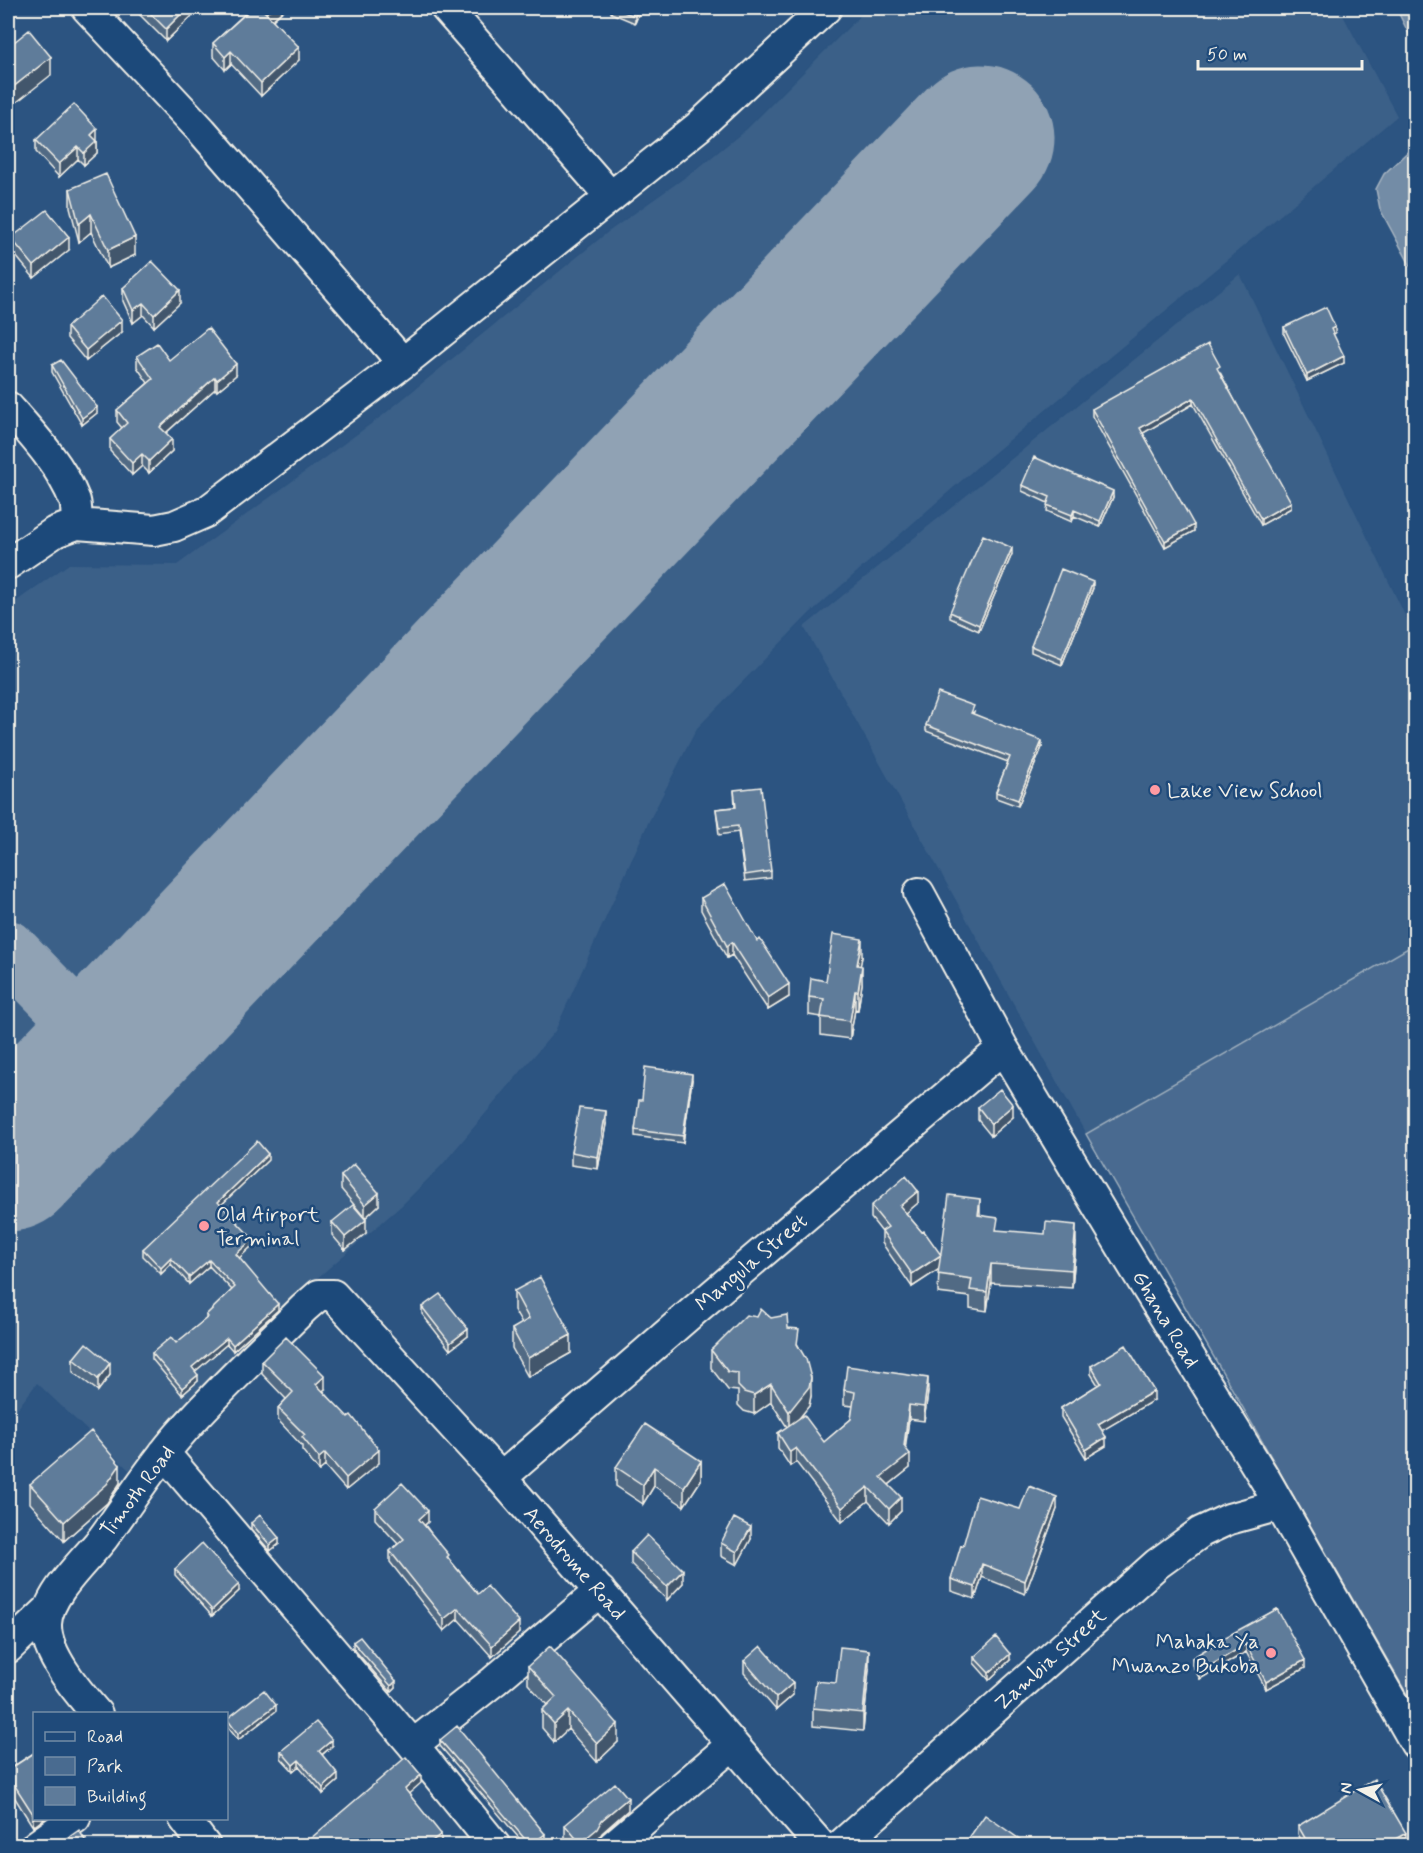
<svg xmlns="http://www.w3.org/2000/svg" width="1423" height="1853" font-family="Mynerve,sans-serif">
  <rect width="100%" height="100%" fill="#2c5481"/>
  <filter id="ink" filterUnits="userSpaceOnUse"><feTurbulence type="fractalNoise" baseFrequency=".0167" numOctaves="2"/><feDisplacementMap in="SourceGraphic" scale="12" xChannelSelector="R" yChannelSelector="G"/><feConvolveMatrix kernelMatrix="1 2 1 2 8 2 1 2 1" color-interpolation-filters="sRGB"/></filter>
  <g filter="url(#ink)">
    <path fill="#3b6088" d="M868 8H1339L1397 116 1264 229 977 467 809 614 697 728 648 823 555 1031 442 1165 401 1206 301 1292 170 1424 129 1470 37 1383 8 1421V607L69 564 177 565 382 416 608 232 697 169 747 129Z
      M1240 274 1415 636V944L1086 1134 804 627Z"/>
    <path fill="#496b90" stroke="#9eaebc" stroke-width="1.5" d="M1415 944V1708L1086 1134Z"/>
    <path fill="#738ca6" stroke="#a7b4c0" stroke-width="1.5" d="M1396 8H1415V46Z
      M1415 145V274L1380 209 1376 189 1384 174Z"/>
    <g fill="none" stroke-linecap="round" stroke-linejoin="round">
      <path stroke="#90a2b4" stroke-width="58" d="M8 949 81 1024"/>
      <path stroke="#90a2b4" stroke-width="147" d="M8 1158 981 138"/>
      <defs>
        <path id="minor" d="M87 8 202 131 403 363
          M446 8 611 197
          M8 407C33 435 61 465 75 501 77 508 76 517 77 524
          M8 564 55 532 77 524 154 530 174 526 206 512 403 363 698 127 826 8
          M919 893 1003 1048 1131 1262 1265 1479 1416 1744
          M164 1453 413 1745 495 1846
          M501 1478 696 1309 1003 1048
          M8 1648 48 1610
          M97 1714C78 1692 45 1654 46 1624 47 1594 85 1561 103 1538 128 1504 151 1467 179 1435 218 1390 262 1350 304 1308L319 1295H333L501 1478 821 1846
          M413 1745 494 1681 600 1591
          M184 1818 205 1846
          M36 1846 75 1818
          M613 1846 732 1745
          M840 1846 1157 1564 1201 1532 1229 1519 1280 1505"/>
      </defs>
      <use href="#minor" stroke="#f4f1e8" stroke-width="34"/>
      <use href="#minor" stroke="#1f4a7a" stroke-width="30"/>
    </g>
    <path fill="#516a84" stroke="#f4f1e8" stroke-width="1.5" d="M133 8H194V14L166 41Z
      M250 8H286L273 20 299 60 261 96 231 64 225 70 213 56V43L251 8Z
      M611 8H641L635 23 611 13Z
      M36 140 97 142V153L84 165 78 159 59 177 36 152Z
      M70 189 135 255 108 268 91 232 79 242 70 207Z
      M11 238 69 250 34 278 11 250Z
      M123 288 180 303 154 327 143 315 133 323 123 301Z
      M67 327 122 332 86 361 67 338Z
      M1284 327 1335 333 1333 334 1344 363 1307 381 1284 334Z
      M137 356 169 360 236 375 217 391 215 389 166 433 172 451 149 473 142 466 132 475 110 451V439L122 428 117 422V410L148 383 137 367Z
      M52 365 97 413 82 425 52 372Z
      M1220 372 1291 508 1261 525 1193 404 1143 433 1194 531 1165 547 1092 416V409Z
      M1022 485 1113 497 1100 527 1074 516 1072 522 1047 511 1048 503 1022 491Z
      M1012 554 979 631 950 618V612Z
      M1093 588 1062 665 1031 652V646Z
      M974 712 973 714 1042 747 1018 806 996 798V792L1008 762 926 731V725Z
      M734 790 771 871V878L745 881 738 832 719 835 716 809 735 807Z
      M701 898 757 941 789 997 768 1010 732 955 727 958 701 910Z
      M862 957 860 965 862 984 858 1010 855 1009 850 1039 821 1035V1017L809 1015V997L826 981Z
      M692 1080 683 1143 635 1136V1130L642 1100Z
      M978 1107 1013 1117 991 1136 978 1120Z
      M606 1124 598 1169 571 1165V1152Z
      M268 1160 221 1205 253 1245 239 1258 278 1310 233 1351 227 1344 195 1371 198 1381 182 1395 152 1359V1353L176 1343 206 1319V1315L232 1290 209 1266 189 1284 171 1264 161 1274 143 1256V1249Z
      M341 1176 379 1205 365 1218 341 1189Z
      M918 1203 906 1213 941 1256 980 1216 998 1231 1076 1243 1072 1288 991 1283 987 1311 970 1308V1297L938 1293 939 1269 912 1287 882 1243V1232L871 1218V1206Z
      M332 1222 366 1233 345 1250 332 1235Z
      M514 1291 571 1353 528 1377 512 1348V1329L522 1324 514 1310Z
      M422 1307 468 1336 450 1350 422 1314Z
      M757 1317 771 1318 788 1328 799 1347 811 1396 809 1406 799 1418 824 1442 851 1419 853 1406 844 1405V1390L928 1392 924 1421 909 1419 905 1448 910 1468 889 1485 901 1511 889 1523 868 1501 842 1522 796 1462 790 1466 778 1448V1433L787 1427 771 1402 754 1414 744 1411 738 1405V1391L728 1390 711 1368V1350Z
      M73 1359 110 1375 98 1391 73 1372Z
      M262 1361 325 1389 323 1390 379 1463 346 1490 325 1466 319 1471 302 1450V1446L278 1420V1408L286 1399 262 1374Z
      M1091 1366 1154 1400 1102 1430 1106 1446 1086 1458 1061 1417V1408L1098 1385 1091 1374Z
      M701 1461V1480L684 1506 654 1486 643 1504 616 1486V1467Z
      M120 1483 107 1503 64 1541 30 1503V1484Z
      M375 1508 428 1522 425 1525 449 1559 478 1594 519 1633 492 1657 458 1619 444 1631 390 1562V1551L398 1544 375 1519Z
      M1020 1509H1057L1025 1594 982 1577 975 1599 951 1591V1579L963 1546Z
      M251 1523 279 1544 270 1551 251 1529Z
      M751 1539 737 1565 721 1556V1543Z
      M631 1552 683 1583 667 1600 631 1564Z
      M175 1569 239 1591 212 1616 175 1575Z
      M1277 1609 1305 1668 1266 1689 1246 1652 1200 1679 1192 1665V1658Z
      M353 1642 396 1687 391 1692 353 1648Z
      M974 1657 1010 1660 989 1680 974 1663Z
      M744 1661 793 1695 776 1710 744 1673Z
      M528 1666 618 1742 597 1762 568 1729 554 1742 542 1728V1710L547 1705 528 1684Z
      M869 1669 863 1731 813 1726V1708L836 1683Z
      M276 1711 238 1740 227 1726V1719Z
      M440 1740 545 1840 539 1845H525L440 1746Z
      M332 1746 322 1755 338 1781 323 1794 299 1766 293 1771 281 1758V1751Z
      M34 1753 33 1827 8 1787V1770Z
      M628 1810 602 1833 597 1841 592 1845H572L565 1838V1825Z
      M1298 1826 1406 1841 1398 1845H1304L1298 1834Z"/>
    <path fill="#42566c" stroke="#f4f1e8" stroke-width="1.5" d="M187 8H194V14L166 41V29Z
      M272 8H286L266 25V13Z
      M639 8H641L635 23V16Z
      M299 47V60L261 96V83Z
      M231 51V64L225 70V57Z
      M51 57V75L8 109V91Z
      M97 129V153L84 165V153L91 135Z
      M78 147V159L59 177V164Z
      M91 214V232L79 242V224Z
      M69 237V250L34 278V266Z
      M135 237V255L108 268V250Z
      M180 290V303L154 327V315Z
      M143 303V315L133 323V310Z
      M122 320V332L86 361V350Z
      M1335 327V333L1331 335V329Z
      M1344 356V363L1307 381V375Z
      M236 364V375L217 391V380Z
      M215 377V389L160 438V427Z
      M1193 398V404L1140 435V428Z
      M97 407V413L82 425V418Z
      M172 439V451L149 473V461Z
      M142 454V466L132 475V463Z
      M1113 491V497L1100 527V521Z
      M1291 502V508L1261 525V519Z
      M1074 510V516L1072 522V515Z
      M1194 525V531L1165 547V541Z
      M1012 548V554L979 631V625Z
      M1093 582V588L1062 665V659Z
      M1042 741V747L1018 806V800Z
      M862 939V957L857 983V965Z
      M732 942V955L727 958V946Z
      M862 966V984L858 1010V991Z
      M789 984V997L768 1010V998Z
      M855 991V1009L850 1039V1021Z
      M692 1074V1080L683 1143V1136Z
      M1013 1105V1117L991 1136V1124Z
      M606 1111V1124L598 1169V1157Z
      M268 1154V1160L218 1208V1202Z
      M918 1191V1203L900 1218V1206Z
      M379 1193V1205L365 1218V1205Z
      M980 1199V1218L978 1215Z
      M366 1220V1233L345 1250V1237Z
      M1076 1225V1243L1072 1288V1270Z
      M253 1239V1245L236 1261V1254Z
      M941 1255V1268L912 1287V1274Z
      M171 1258V1264L161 1274V1268Z
      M209 1260V1266L189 1284V1277Z
      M991 1264V1283L987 1311V1292Z
      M278 1304V1310L233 1351V1345Z
      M468 1329V1336L450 1350V1343Z
      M571 1335V1353L528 1377V1358Z
      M227 1338V1344L192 1374V1367Z
      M110 1363V1375L98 1391V1379Z
      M198 1375V1381L182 1395V1388Z
      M325 1376V1389L316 1397V1384Z
      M811 1378V1396L809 1406 789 1431V1412Z
      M928 1378V1392L924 1421V1407Z
      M771 1384V1402L754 1414V1395Z
      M1154 1391V1400L1098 1433V1424Z
      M909 1405V1419L904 1459 910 1454V1468L881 1491V1477L904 1446Z
      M1106 1437V1446L1086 1458V1450Z
      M796 1448V1462L790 1466V1452Z
      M379 1450V1463L346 1490V1478Z
      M325 1453V1466L319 1471V1458Z
      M701 1461V1480L684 1506V1487Z
      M120 1465V1483L107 1503 64 1541V1522Z
      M654 1467V1486L643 1504V1485Z
      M868 1487V1501L842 1522V1508Z
      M901 1497V1511L889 1523V1509Z
      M1057 1497V1509L1025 1594V1581Z
      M428 1511V1522L419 1530V1519Z
      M751 1527V1539L737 1565V1552Z
      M279 1538V1544L270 1551V1545Z
      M982 1564V1577L975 1599V1587Z
      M683 1570V1583L667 1600V1587Z
      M239 1584V1591L212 1616V1610Z
      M458 1608V1619L444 1631V1619Z
      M519 1622V1633L492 1657V1646Z
      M1246 1644V1652L1200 1679V1672Z
      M869 1650V1669L863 1731V1713Z
      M1010 1654V1660L989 1680V1673Z
      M1305 1660V1668L1266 1689V1682Z
      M396 1681V1687L391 1692V1686Z
      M793 1683V1695L776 1710V1698Z
      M276 1705V1711L238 1740V1734Z
      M568 1711V1729L554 1742V1724Z
      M618 1724V1742L597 1762V1743Z
      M332 1740V1746L319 1757V1751Z
      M299 1760V1766L293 1771V1765Z
      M338 1774V1781L323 1794V1788Z
      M421 1775V1783L405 1797V1789Z
      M628 1798V1810L602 1833 597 1841 592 1845H580V1843L602 1820Z
      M34 1813V1818H45L33 1827V1814Z
      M1406 1833V1841L1398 1845H1385Z
      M441 1834V1843L438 1845H427Z
      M545 1834V1840L539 1845H531Z"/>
    <path fill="#5e7b9a" stroke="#f4f1e8" stroke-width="1.5" d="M145 8H187L166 29Z
      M252 8H261L299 47 261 83 231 51 225 57 213 43Z
      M261 8H272L266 13Z
      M612 8H639L635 16Z
      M29 30 51 57 8 91V47Z
      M74 104 97 129 91 135 97 141 84 153 78 147 59 164 36 140Z
      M106 174 135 237 108 250 91 214 79 224 70 189Z
      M47 210 69 237 34 266 11 238Z
      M152 261 180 290 154 315 143 303 133 310 123 288Z
      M102 296 122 320 86 350 67 327Z
      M1326 307 1335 327 1331 329 1344 356 1307 375 1284 327Z
      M208 328 236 364 217 380 215 377 160 427 172 439 149 461 142 454 132 463 110 439 127 423 117 410 153 379 137 356 157 343 169 360Z
      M1208 344 1220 366 1217 368 1291 502 1261 519 1193 398 1140 428 1194 525 1165 541 1092 409Z
      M61 360 97 407 82 418 52 365Z
      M1034 457 1113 491 1100 521 1074 510 1072 515 1047 505 1050 497 1022 485Z
      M983 535 1012 548 979 625 950 612Z
      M1061 569 1093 582 1062 659 1031 646Z
      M938 693 974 706 971 713 1042 741 1018 800 996 792 1010 757 926 725Z
      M761 787 771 871 745 875 738 826 719 828 716 809 736 807 734 790Z
      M725 884 757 941 760 939 789 984 768 998 732 942 727 946 701 898Z
      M833 934 862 939 857 965 862 966 858 991H855L850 1021 821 1017 824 999 809 997 811 978 826 981Z
      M645 1067 692 1074 683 1136 635 1130 639 1100H642Z
      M1000 1089 1013 1105 991 1124 978 1107Z
      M579 1108 606 1111 598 1157 571 1152Z
      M257 1141 268 1154 218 1202 253 1239 236 1254 278 1304 233 1345 227 1338 192 1367 198 1375 182 1388 152 1353 171 1337 176 1343 208 1317 206 1315 235 1287 209 1260 189 1277 171 1258 161 1268 143 1249Z
      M354 1164 379 1193 365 1205 341 1176Z
      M906 1176 918 1191 900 1206 922 1232 924 1231 941 1255 912 1274 882 1231 888 1227 871 1206Z
      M949 1195 980 1199 978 1215 998 1218 996 1230 1045 1234 1046 1222 1076 1225 1072 1270 991 1264 987 1292 970 1290 972 1279 938 1274Z
      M353 1205 366 1220 345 1237 332 1222Z
      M540 1277 571 1335 528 1358 512 1329 529 1319 514 1291Z
      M440 1294 468 1329 450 1343 422 1307Z
      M761 1309 771 1318 787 1315 788 1328 799 1329 797 1344 806 1359 811 1378 809 1387 789 1412 771 1384 754 1395 744 1392 738 1386V1373L728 1372 711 1350 746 1315 757 1317Z
      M286 1337 325 1376 316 1384 348 1417 351 1415 379 1450 346 1478 325 1453 319 1458 302 1437 305 1435 278 1408 293 1392 262 1361Z
      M86 1343 110 1363 98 1379 73 1359Z
      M1126 1345 1154 1391 1098 1424 1106 1437 1086 1450 1061 1408 1101 1383 1091 1366Z
      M847 1366 928 1378 924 1407 909 1405 904 1446 910 1454 881 1477 901 1497 889 1509 868 1487 842 1508 796 1448 790 1452 778 1433 804 1415 824 1442 851 1419 855 1392 844 1390Z
      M645 1424 701 1461 684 1487 654 1467 643 1485 616 1467Z
      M91 1431 120 1465 107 1484 64 1522 30 1484Z
      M402 1483 428 1511 419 1519 449 1555 447 1557 478 1594 487 1586 519 1622 492 1646 458 1608 444 1619 390 1551 404 1539 375 1508Z
      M1029 1486 1057 1497 1025 1581 982 1564 975 1587 951 1579 961 1545 963 1546 977 1496 1020 1509Z
      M260 1515 279 1538 270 1545 251 1523Z
      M734 1518 751 1527 737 1552 721 1543Z
      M647 1535 683 1570 667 1587 631 1552Z
      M202 1543 239 1584 212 1610 175 1569Z
      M1277 1609 1305 1660 1266 1682 1246 1644 1200 1672 1192 1658 1224 1638Z
      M360 1637 396 1681 391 1686 353 1642Z
      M996 1637 1010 1654 989 1673 974 1657Z
      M550 1646 618 1724 597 1743 568 1711 554 1724 542 1710 556 1697 528 1666Z
      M761 1646 793 1683 776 1698 744 1661Z
      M840 1647 869 1650 863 1713 813 1708 816 1681 836 1683Z
      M264 1690 276 1705 238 1734 227 1719Z
      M316 1722 332 1740 319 1751 338 1774 323 1788 299 1760 293 1765 281 1751Z
      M457 1726 545 1834 531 1845H530L440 1740Z
      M34 1753V1813L33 1814 8 1775V1770Z
      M406 1757 421 1775 405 1789 441 1834 427 1845H369L367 1843 364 1845H303Z
      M1374 1779 1406 1833 1385 1845H1309L1298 1826Z
      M615 1783 628 1798 602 1820 597 1829 580 1843 565 1825Z
      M985 1815 1028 1845H964Z
      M79 1830 88 1845H58Z"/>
  </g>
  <g fill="#ff9aa2" stroke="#1f4a7a" stroke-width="2">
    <circle cx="1155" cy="790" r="6"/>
    <circle cx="204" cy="1226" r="6"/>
    <circle cx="1271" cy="1653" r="6"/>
  </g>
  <g text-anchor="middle" stroke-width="5" stroke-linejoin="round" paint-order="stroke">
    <g font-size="21" fill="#f4f1e8" stroke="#1f4a7a" text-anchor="start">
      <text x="1167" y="797">Lake View School</text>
      <text x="216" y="1221">Old Airport<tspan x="216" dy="24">Terminal</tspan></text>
      <text x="1259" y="1648" text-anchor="end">Mahaka Ya<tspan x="1259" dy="24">Mwanzo Bukoba</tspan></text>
    </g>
    <g font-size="21" fill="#f4f1e8" stroke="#1f4a7a">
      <text transform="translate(751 1262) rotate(-40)" y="7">Mangula Street</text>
      <text transform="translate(1166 1319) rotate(59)" y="7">Ghana Road</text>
      <text transform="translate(137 1491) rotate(-53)" y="7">Timoth Road</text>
      <text transform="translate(575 1563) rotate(49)" y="7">Aerodrome Road</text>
      <text transform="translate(1050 1659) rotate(-42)" y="7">Zambia Street</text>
    </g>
  </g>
  <rect width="1423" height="1853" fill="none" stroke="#1f4a7a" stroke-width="30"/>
  <rect x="15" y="15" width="1393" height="1823" fill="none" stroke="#f4f1e8" stroke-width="2" filter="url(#ink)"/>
  <rect x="33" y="1712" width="195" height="108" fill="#1f4a7a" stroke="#748da6" stroke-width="1.5"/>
  <rect x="45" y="1732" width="30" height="9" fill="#1f4a7a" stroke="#748da6" stroke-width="1.5"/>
  <text x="87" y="1742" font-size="18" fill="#f4f1e8">Road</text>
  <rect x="45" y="1757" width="30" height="18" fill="#496b90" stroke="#748da6" stroke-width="1.5"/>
  <text x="87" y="1772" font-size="18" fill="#f4f1e8">Park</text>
  <rect x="45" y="1787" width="30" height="18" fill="#5e7b9a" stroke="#748da6" stroke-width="1.5"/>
  <text x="87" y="1802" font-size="18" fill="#f4f1e8">Building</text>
  <g transform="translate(1360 1790) rotate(278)" stroke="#1f4a7a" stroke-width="4.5" paint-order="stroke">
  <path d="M0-4.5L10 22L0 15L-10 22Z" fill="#f4f1e8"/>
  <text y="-9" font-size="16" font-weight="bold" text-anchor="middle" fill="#f4f1e8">N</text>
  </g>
  <path d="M1198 60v9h164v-9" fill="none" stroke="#f4f1e8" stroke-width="3"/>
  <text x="1207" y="60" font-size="18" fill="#f4f1e8" stroke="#1f4a7a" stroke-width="4.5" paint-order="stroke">50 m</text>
</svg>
